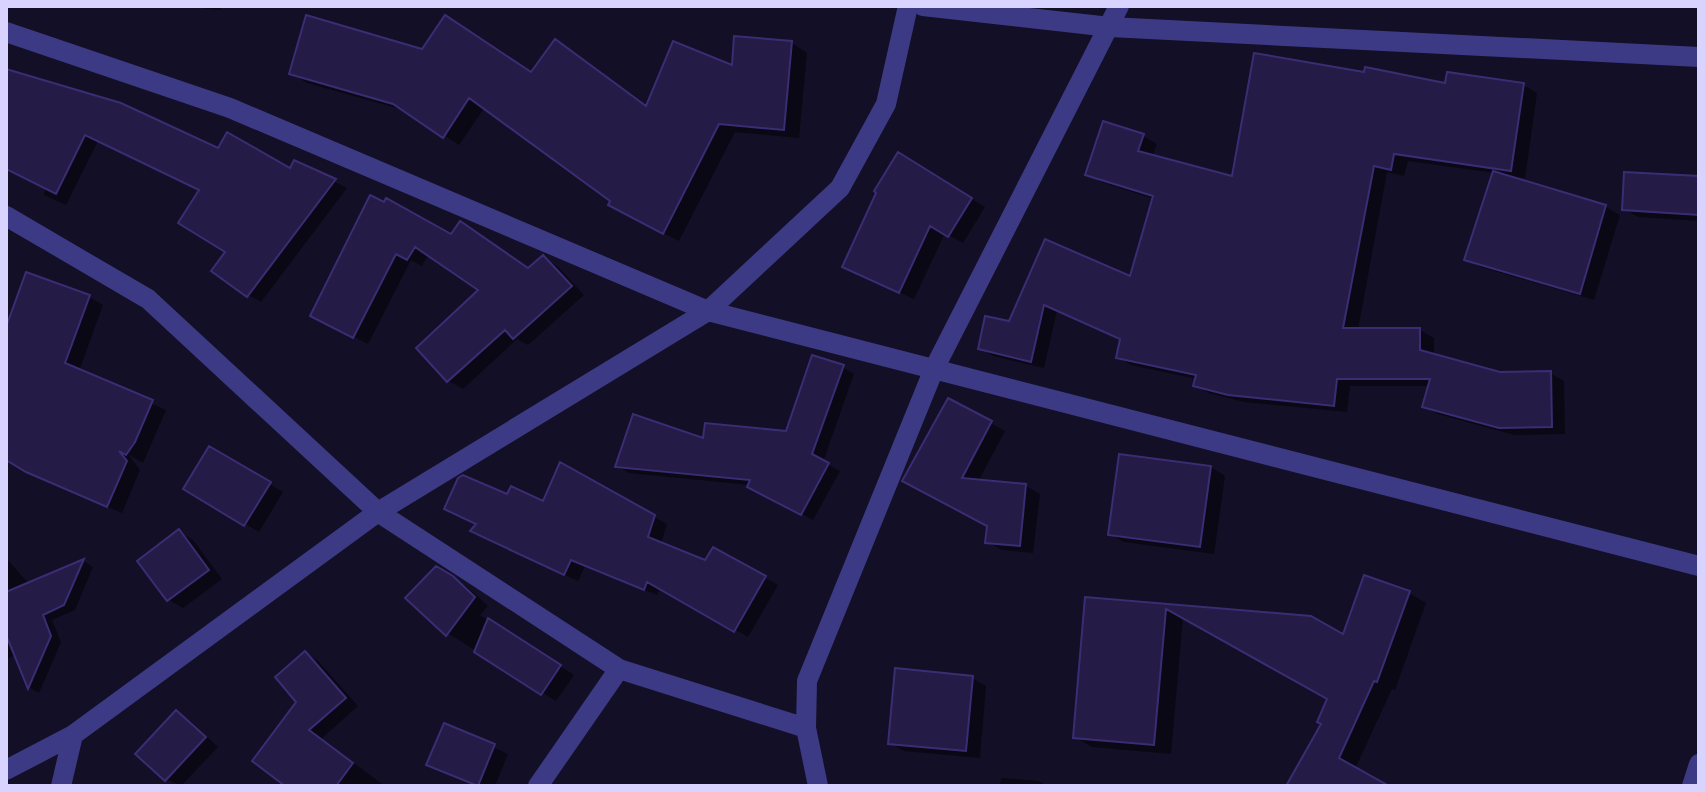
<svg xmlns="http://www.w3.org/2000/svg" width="1705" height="792" font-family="Overpass,sans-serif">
  <rect width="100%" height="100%" fill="#130f26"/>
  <path fill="#0007" d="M180 6H221V10Z
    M792 43 807 53 799 138 735 132 679 241 626 214 613 200 485 107 459 145 407 111 307 83 291 73 423 51 532 74 571 51 647 107Z
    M1523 85 1537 93 1525 178 1512 176 1511 178 1606 207 1620 215 1594 300 1481 267 1467 259 1495 173 1408 161 1404 176 1387 172 1358 330H1420L1434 338V356L1500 374 1550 373 1564 381 1565 434 1514 435 1438 414 1424 406 1430 386H1350L1347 412 1244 402 1209 393 1195 385 1197 379 1131 365 1118 357 1121 340 1057 311 1044 368 993 356 980 348 1010 323 1046 242 1131 279 1154 199 1101 182 1088 174 1143 136 1157 144 1152 157 1234 179 1447 86Z
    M67 89 219 151 291 170 295 163 347 188 261 302 248 295 201 190 98 141 66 205 44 195Z
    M899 155 985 207 963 243 945 233 914 299 859 274Z
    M1699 178V221L1638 217 1624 209Z
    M371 198 452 236 529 269 543 258 557 266 584 295 528 345 517 339 463 389 449 381 481 290 429 254 422 266 411 260 368 344 327 323Z
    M89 297 103 305 79 371 166 410 143 463 128 454 140 470 122 513 42 480 6 457V333Z
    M843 367 854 374 823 462 840 471 813 520 750 485 629 473 617 466 705 440 787 433Z
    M949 401 1005 431 978 482 1026 486 1040 494 1033 553 1002 550 988 542 989 526 919 489Z
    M210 449 283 492 259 532 186 489Z
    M1121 456 1211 467 1225 476 1214 554 1124 542 1110 534Z
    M561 465 667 524 661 544 706 562 714 550 778 585 748 637 661 587 657 595 585 566 578 581 485 537 508 497 544 503Z
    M179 532 193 540 222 579 183 608 169 600 139 561Z
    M6 558 29 584 84 561 93 567 75 610 52 620 61 642 39 693 30 688 16 654 6 660Z
    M451 576 467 587 488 606 480 615 574 675 556 701 438 627Z
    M1409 593 1426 603 1395 690 1392 689 1355 769 1366 786H1288L1323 723 1330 698 1183 617 1171 754 1092 747 1075 737 1087 599 1311 618 1344 637Z
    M305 653 318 661 358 706 321 739 385 786H289Z
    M972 678 986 686 980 758 904 751 890 743Z
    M176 713 190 721 218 747 181 786 166 779Z
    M445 725 508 754 495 786H477L429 764Z
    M1001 778 1039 781 1047 786H1000Z"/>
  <path fill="#241b47" stroke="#3b2d73" stroke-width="2" d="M306 15 422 49 445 15 531 72 555 39 646 106 673 41 732 65 734 36 792 41 784 130 719 124 663 234 608 205 610 201 469 98 443 138 393 104 289 74Z
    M1254 53 1364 72 1365 67 1445 83 1447 72 1524 83 1511 171 1394 154 1391 170 1374 166 1343 328H1420V350L1500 372 1551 371 1552 427 1499 428 1422 407 1430 379H1337L1334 406 1228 395 1193 386 1196 375 1116 358 1120 339 1044 305 1031 362 978 349 985 316 1009 321 1045 239 1130 276 1153 196 1085 175 1103 121 1144 134 1138 151 1232 176Z
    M6 69 121 103 218 148 227 132 290 168 294 160 336 179 247 297 211 271 225 252 178 223 199 190 85 135 56 194 6 169Z
    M898 152 972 198 948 237 930 226 899 293 842 267 876 193 874 191Z
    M1493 171 1606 205 1580 294 1464 260Z
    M1624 172 1699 176V215L1622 210Z
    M370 195 384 202 386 198 451 234 460 221 528 268 543 255 572 286 513 339 505 330 447 382 416 348 478 290 415 247 407 260 396 254 353 338 310 316Z
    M26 272 90 295 65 363 153 400 135 442 126 455 119 451 127 461 107 507 26 472 6 460V327Z
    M812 355 844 365 812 454 829 463 801 515 747 487 750 480 615 467 633 414 703 438 705 423 786 431Z
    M948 398 992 421 962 478 1026 484 1020 546 985 543 987 526 902 481Z
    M209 446 271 482 244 526 183 489Z
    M1119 454 1211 466 1200 547 1108 535Z
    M560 462 655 515 648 537 705 560 713 547 766 576 734 632 647 582 644 590 571 560 564 575 470 531 476 524 444 509 458 478 463 475 507 494 511 486 543 501Z
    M179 529 209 570 167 601 137 561Z
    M84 559 64 605 43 615 51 636 28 689 6 635V592Z
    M436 566 453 576 475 597 446 636 405 598Z
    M1364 575 1410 591 1377 682 1374 681 1339 758 1389 786H1286L1321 724 1317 722 1327 699 1166 609 1154 745 1073 738 1085 597 1311 616 1343 634Z
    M488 618 561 665 541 695 474 652Z
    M305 651 346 698 309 730 353 763 336 786H285L252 761 296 702 275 677Z
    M895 668 973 676 966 751 888 744Z
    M176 710 206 737 165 781 135 754Z
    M444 723 495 744 478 786 426 765Z"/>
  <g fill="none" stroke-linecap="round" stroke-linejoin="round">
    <path stroke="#3d3a85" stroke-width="20" d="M923 6 1110 27 1699 57
      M6 32 230 108 708 311 1699 566
      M6 216 148 299 378 512 619 669 806 728
      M6 770 73 735 378 512 708 311 840 188 886 104 908 6
      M61 786 73 735
      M538 786 619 669
      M818 786 806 728 807 681 934 369 1119 6
      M1692 786 1699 764"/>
  </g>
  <rect width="1705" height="792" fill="none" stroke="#d9d4ff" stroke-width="16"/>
</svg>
